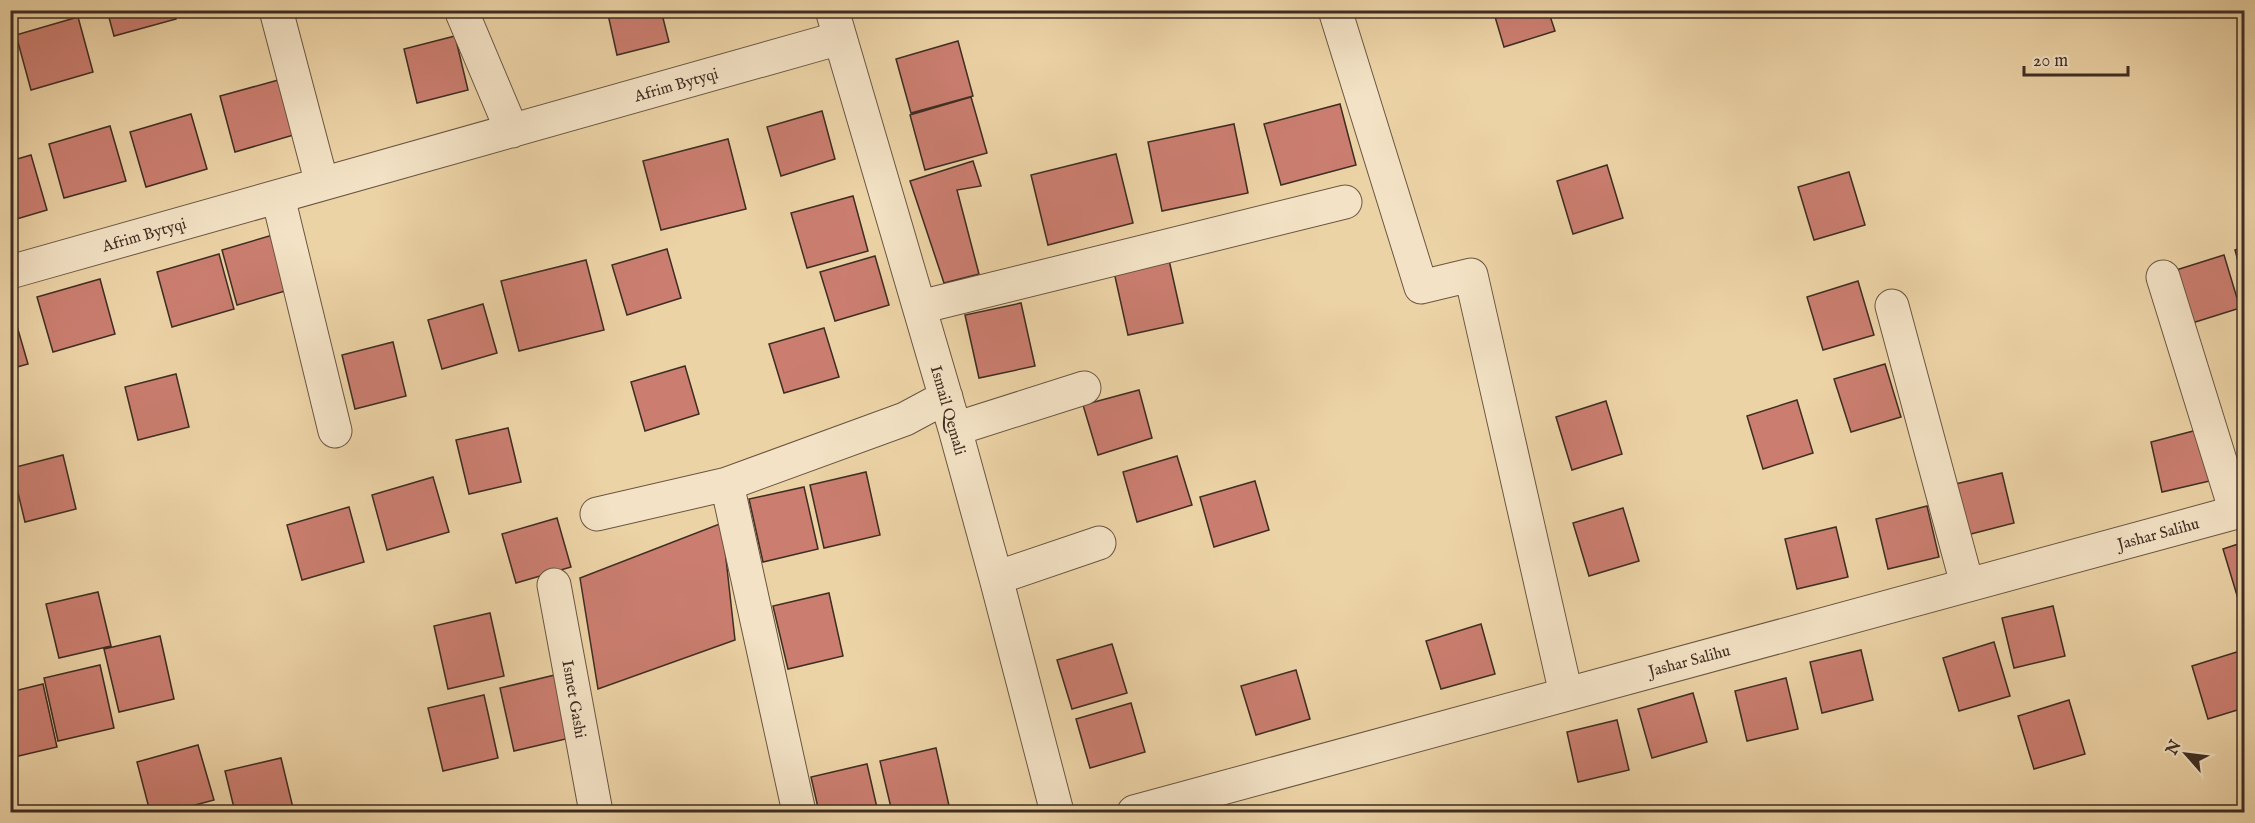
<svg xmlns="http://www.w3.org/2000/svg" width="2255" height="823" font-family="'IM FELL English',serif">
  <rect width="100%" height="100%" fill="#ecd3a6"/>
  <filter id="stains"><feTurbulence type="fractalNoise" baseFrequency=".00333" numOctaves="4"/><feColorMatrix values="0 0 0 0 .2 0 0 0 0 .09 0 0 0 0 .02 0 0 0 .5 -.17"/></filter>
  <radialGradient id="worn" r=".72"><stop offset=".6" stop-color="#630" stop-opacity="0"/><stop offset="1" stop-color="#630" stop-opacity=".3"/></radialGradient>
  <path fill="#cb7e70" stroke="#3e2d22" stroke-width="1.5" d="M107 10H173L176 19 114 36Z
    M607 10H661L669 42 617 55Z
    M1493 10H1548L1555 31 1504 47Z
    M78 17 93 72 31 90 16 35Z
    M455 36 468 90 417 103 404 49Z
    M958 41 973 96 911 113 896 59Z
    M282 79 297 134 235 152 220 96Z
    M971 97 987 153 925 170 910 115Z
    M1340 104 1356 165 1281 185 1264 124Z
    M822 111 835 159 781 176 767 127Z
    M191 114 207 169 146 187 130 132Z
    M1234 124 1248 193 1162 211 1148 142Z
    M110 126 126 181 64 198 49 144Z
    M728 139 746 209 661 230 643 161Z
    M1116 154 1133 223 1048 245 1031 175Z
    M31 155 47 210 10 221V161Z
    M973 161 981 186 957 190 979 274 944 283 910 181Z
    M1607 165 1623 218 1573 234 1557 181Z
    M1849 172 1865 225 1814 240 1798 187Z
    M853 196 868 251 807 268 791 213Z
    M283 232 299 287 237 305 222 250Z
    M2244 247V283L2235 250Z
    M667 249 681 298 627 315 612 265Z
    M219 254 234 309 172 327 157 272Z
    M2224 255 2240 308 2189 324 2173 271Z
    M875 256 889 305 835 321 820 272Z
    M586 260 604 330 519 351 501 281Z
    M1169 260 1183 323 1128 335 1114 272Z
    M100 279 115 334 53 352 37 297Z
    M1858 281 1874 335 1823 350 1807 297Z
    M1021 303 1035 366 979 378 965 315Z
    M483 304 497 353 442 369 428 320Z
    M10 309H12L28 364 10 369Z
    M824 328 839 377 784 393 769 344Z
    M393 342 406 396 355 409 342 355Z
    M1885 364 1901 417 1851 432 1834 379Z
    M685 366 699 414 645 431 631 382Z
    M176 374 189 427 138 440 125 387Z
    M1139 390 1152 438 1098 455 1083 405Z
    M1797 400 1813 453 1763 469 1747 416Z
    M1606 401 1622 454 1572 470 1556 417Z
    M508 428 521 482 469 494 456 440Z
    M2201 429 2214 480 2162 492 2151 442Z
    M63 455 76 509 25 522 12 468Z
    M1177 456 1192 505 1137 522 1123 472Z
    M866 472 880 535 824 548 810 485Z
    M2002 473 2014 523 1963 536 1951 485Z
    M433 477 449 532 387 550 372 495Z
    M1255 481 1269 530 1214 547 1200 497Z
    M804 487 818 549 763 562 749 499Z
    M1927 506 1939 557 1888 569 1876 519Z
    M349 507 364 562 302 580 287 525Z
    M1623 508 1639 561 1589 576 1573 523Z
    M557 518 571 567 516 583 502 534Z
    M722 523 735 640 598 689 580 578Z
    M1836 527 1848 577 1797 589 1785 539Z
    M2244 542V600L2239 602 2223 549Z
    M98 592 111 646 59 658 46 604Z
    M829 593 843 656 788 669 773 606Z
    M2053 606 2065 656 2014 668 2002 618Z
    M490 613 504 676 448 689 434 626Z
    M1481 624 1495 674 1441 689 1426 641Z
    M160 636 174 699 119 712 104 649Z
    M1994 642 2010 696 1959 711 1943 658Z
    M1112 644 1127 693 1072 709 1057 660Z
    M1861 650 1873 700 1822 713 1810 662Z
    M2243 650 2244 708 2208 719 2192 666Z
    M100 665 114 728 58 741 44 678Z
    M1296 670 1310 719 1256 735 1241 686Z
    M555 675 570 738 514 751 500 688Z
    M1786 678 1798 729 1747 741 1735 691Z
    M43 684 57 747 10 758V692Z
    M1693 693 1707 742 1652 758 1638 709Z
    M484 695 498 758 443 771 428 708Z
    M2069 700 2085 754 2034 769 2018 716Z
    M1131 703 1145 752 1090 768 1076 719Z
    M1617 720 1629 770 1578 782 1567 732Z
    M198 745 214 800 169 812H150L137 762Z
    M936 748 950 810 941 812H892L880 761Z
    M281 758 294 812H235L225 771Z
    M867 764 878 812H819L811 777Z"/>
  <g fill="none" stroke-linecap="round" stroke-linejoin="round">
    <defs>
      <path id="minor" d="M276 10 322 184
        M461 10 512 131
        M832 10 955 429 996 578 1057 812
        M1335 10 1421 287 1471 275 1566 694
        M278 197 335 431
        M10 272 840 38
        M2163 277 2236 512
        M1892 306 1967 584
        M920 307 1345 202
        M955 429 1084 388
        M727 484 799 812
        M597 514 727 484 905 419 946 397
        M996 578 1099 543
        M554 585 596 812
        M1134 812 2244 510"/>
    </defs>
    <use href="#minor" stroke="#6a5643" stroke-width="35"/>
    <use href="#minor" stroke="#f3e2c5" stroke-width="33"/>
  </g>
  <g text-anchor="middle" stroke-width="4.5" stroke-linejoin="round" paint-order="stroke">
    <g font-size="16" fill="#3e2d22" stroke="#f3e2c5">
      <text transform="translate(676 84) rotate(-16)" y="6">Afrim Bytyqi</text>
      <text transform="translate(144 234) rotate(-16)" y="6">Afrim Bytyqi</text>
      <text transform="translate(949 410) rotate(74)" y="6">Ismail Qemali</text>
      <text transform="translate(2158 533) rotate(-15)" y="6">Jashar Salihu</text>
      <text transform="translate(1689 660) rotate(-15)" y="6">Jashar Salihu</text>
      <text transform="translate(575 699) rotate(80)" y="6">Ismet Gashi</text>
    </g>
  </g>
  <rect width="2255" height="823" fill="none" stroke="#ecd3a6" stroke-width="36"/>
  <rect x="12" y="12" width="2231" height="799" fill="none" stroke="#3e2d22" stroke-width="3"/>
  <rect x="18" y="18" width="2219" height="787" fill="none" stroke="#3e2d22" stroke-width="1.5"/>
  <g transform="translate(2186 754) rotate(298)" stroke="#f3e2c5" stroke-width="4.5" paint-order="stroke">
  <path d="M0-4.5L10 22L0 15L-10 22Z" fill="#3e2d22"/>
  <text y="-9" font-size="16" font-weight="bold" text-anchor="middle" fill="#3e2d22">N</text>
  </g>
  <path d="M2024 66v9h104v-9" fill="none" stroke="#3e2d22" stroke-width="3"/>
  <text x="2033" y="66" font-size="18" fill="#3e2d22" stroke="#f3e2c5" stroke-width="4.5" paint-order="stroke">20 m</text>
  <rect width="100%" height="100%" filter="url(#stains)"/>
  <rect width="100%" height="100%" fill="url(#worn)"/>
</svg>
